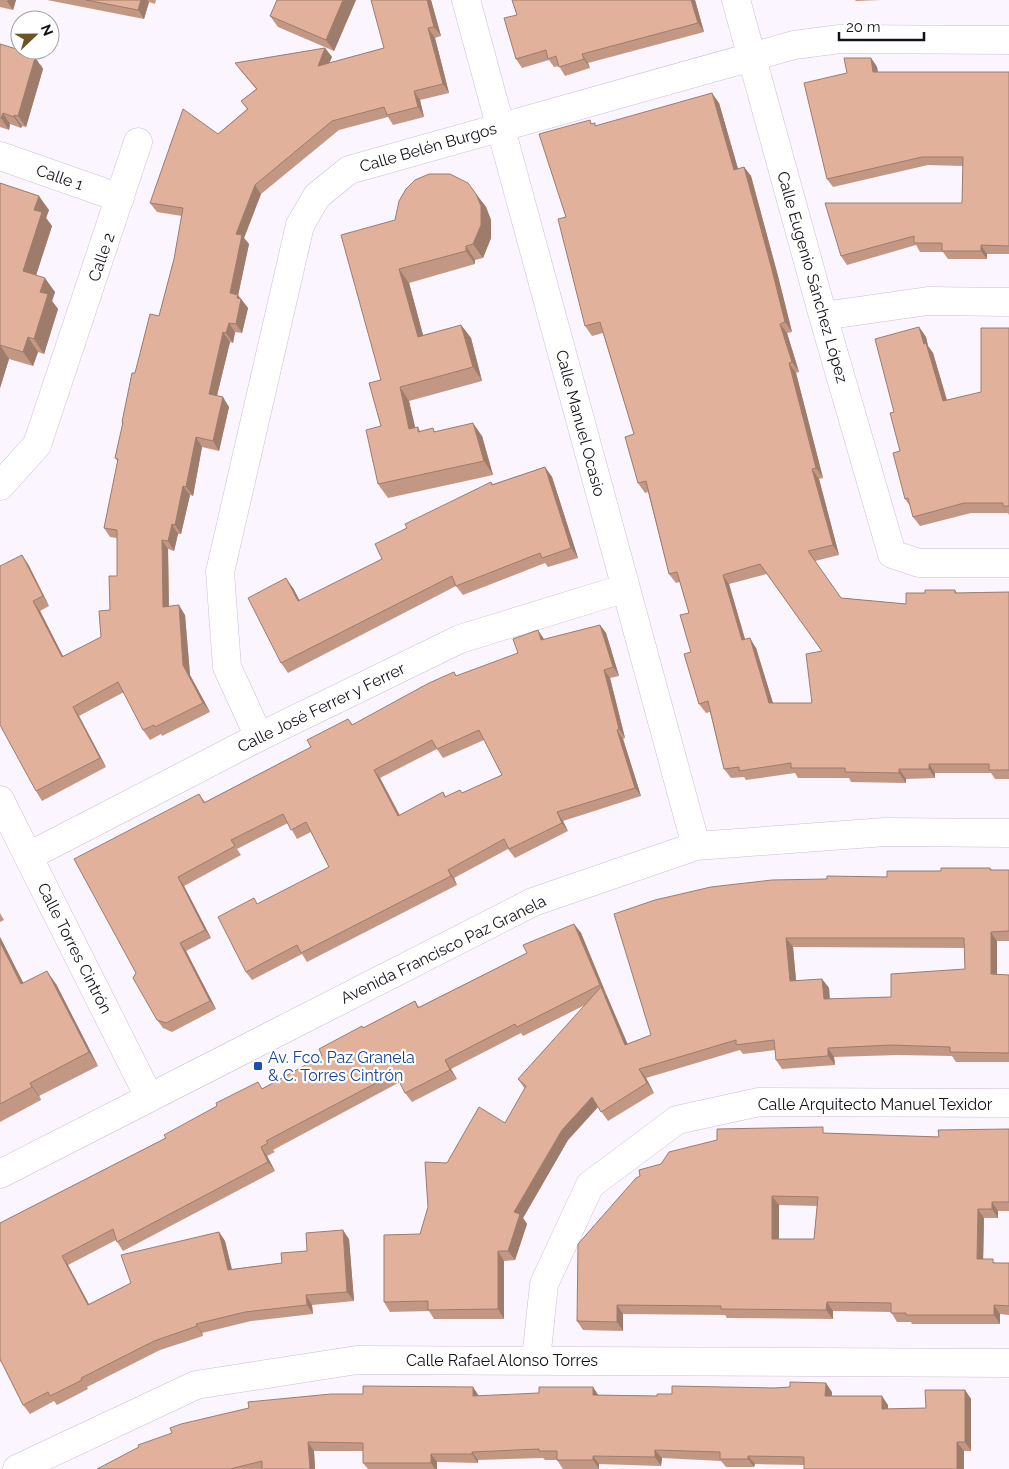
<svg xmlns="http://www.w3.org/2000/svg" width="1009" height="1469" font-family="Raleway,sans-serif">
  <rect width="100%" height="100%" fill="#fbf5ff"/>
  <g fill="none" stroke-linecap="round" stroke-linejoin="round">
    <defs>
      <path id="minor" d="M466 0 696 846
        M736 0 823 316 892 554 919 563H1009
        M0 156 120 198
        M823 316 928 301 1009 302
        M0 486 37 445 138 142
        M259 737 227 667 220 572 300 225 317 196 349 170 794 45 840 39 1009 40
        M0 800 149 1097
        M29 856 259 737 460 639 626 588
        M0 1174 533 902 696 846 885 832 1009 833
        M536 1360 544 1284 590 1185 677 1120 759 1102 1009 1103
        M17 1469 196 1385 357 1360 1009 1363"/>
    </defs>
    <use href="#minor" stroke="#cdbed5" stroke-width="29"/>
    <use href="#minor" stroke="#fff" stroke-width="28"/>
  </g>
  <path fill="#c29885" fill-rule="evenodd" d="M0 0H16L13 10 0 7Z
    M47 0H156L155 4 149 2 144 19Z
    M277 0H356L334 51 278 27 270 16Z
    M431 0 441 36 435 38 449 93 420 100 424 117 393 125 388 117 339 130 261 194 244 238 249 244 238 295 248 308 242 333 235 332 233 343 230 342 217 396 229 407 219 451 202 447 193 496 190 495 181 534H178L174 551 168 549 169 606 185 615 190 675 210 712 162 736 161 734 150 740 143 730 124 692 79 716 106 767 42 801 36 791 28 564 49 606 40 611 63 656 101 637 110 610 117 576V538L110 537 104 528 118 462 115 458 123 424 122 422 135 373 159 316 174 259 182 216 157 212 150 203 218 134 247 109 241 101 256 89 242 72 235 63 325 48 332 57 329 63 384 48Z
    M512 0H695L704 32 588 63 590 68 565 76 559 66 554 67 549 60 522 68 516 59 517 15Z
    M855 0H881L856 1Z
    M0 44 41 65 43 69 26 127 22 126 21 128 10 124 9 130 0 127Z
    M871 58 877 67 878 72H1009V254H987V259H948L943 252H920L916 245 847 265 841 256 962 203 963 166 928 165 833 187 827 179 847 73Z
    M719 103 738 169 744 167 751 176 778 276 792 332 787 333 799 372 796 373 823 478 819 479 839 555 815 561 841 598 906 604 925 593 955 590 957 593 1009 592V779H995L991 773H935V778L906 779V783L851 782 849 778H798L795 773 746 780 744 777 731 778 724 769 710 712 706 713 699 704 691 652 689 613 680 582 676 583 669 574 648 492 645 493 638 483 634 434 603 333 592 336 585 326 566 217 590 120 592 124 596 126ZM767 574 822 651 812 703H773L756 648 745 639 729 584Z
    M0 183 49 210 46 218 52 226 36 275 55 292 52 301 58 309 44 354 38 352 33 366 9 359 0 388Z
    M476 194 486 207 491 220V238L483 258 475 260V264L409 283 423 335 461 325 471 338 482 381 409 401 415 428 418 427 420 431H435L482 436 493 475 388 498 378 484 381 426V380L395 220Z
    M919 327 926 337 928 346 933 353 947 400 981 392 1009 328V515L1008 513H971L920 526 913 517 911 507 905 499 900 451 894 412Z
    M545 467 552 477 578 558 548 567 545 563 463 595 456 586 288 673 281 663 293 588 300 601 382 559 407 528 491 482 493 484Z
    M600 625 606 633 619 676 610 678 625 738 623 739 641 796 563 821 568 831 515 858 508 849 454 878 457 885 307 962 302 954 252 980 246 972 258 904 329 867 311 832 297 839 288 823 237 849 241 855 184 886 211 938 186 951 216 1009 172 1032 163 1028 157 1020 136 973 199 794 205 802 311 747 348 719 353 725 457 676 518 653 544 640ZM484 740 502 775 462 793 446 797 443 792 400 815 380 778 437 749 443 758Z
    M990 868 992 870H1009V941H997V975H1009V1062H956L952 1056 898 1055 834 1057 835 1065 782 1069 776 1060 775 1050 743 1054 740 1050 646 1078 654 1093 608 1121 598 1107 568 1140 523 1218 527 1224 515 1260 504 1261V1319H434L429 1311 390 1312 384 1302 420 1234 447 1163 505 1123 525 1089 518 1079 585 1005 523 1036 521 1033 451 1069 457 1079 412 1102 405 1093 400 1082 273 1150 275 1152 267 1156 275 1171 123 1251 116 1240 68 1265 89 1304 131 1283 219 1232 225 1241 232 1269 282 1263 307 1251 349 1239 354 1301 312 1305 313 1314 251 1321 202 1333 203 1336 160 1350 87 1387 88 1389 57 1405 54 1401 30 1414 23 1405 1 1361 0 1362V1223L263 1088 322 1056 363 1028 415 1001 419 1007 527 953 574 924 581 933 627 1044 651 1035 827 879 887 877 941 871ZM793 947 964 948 965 969 891 997 830 999 829 988 822 979 796 981Z
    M0 913 4 920 0 922Z
    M0 937 23 983 56 984 98 1066 39 1096 41 1100 0 1122Z
    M1009 1129V1211H998V1218H984L983 1259 996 1263H1009V1315L1000 1314V1324H912L911 1322H897L891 1312 833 1311V1319L727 1318 725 1315 623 1314V1331L583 1330 577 1321 826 1133 939 1137ZM779 1205 817 1206 814 1239H779Z
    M965 1390 971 1399V1451H964L804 1465 755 1464 754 1467H726L721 1461 662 1458 661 1466 599 1464V1469H563L557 1460H545L543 1458 478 1460V1463L437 1462V1469H368L363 1463V1451H314L315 1469H97L479 1396 598 1395 657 1396 672 1394 832 1392V1396L888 1405V1409L926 1408Z"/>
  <path fill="#9e7c6c" d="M8 0H16L13 10 7 1Z
    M141 0H147L149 2 144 19 138 10Z
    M343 0H356L334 51 326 40Z
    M427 0H431L441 36 434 27Z
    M691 0H695L704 32 698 23Z
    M428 28 435 38 449 93 443 84Z
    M325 48 332 57 324 75 318 66Z
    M33 54 43 69 26 127 18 116Z
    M582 54 588 63 590 68 584 59Z
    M871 58 877 67 879 80 873 72Z
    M414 91 420 100 424 117 418 107Z
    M712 93 719 103 741 179 734 170Z
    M3 113 10 124 9 130 1 118Z
    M14 115 22 126 21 128 14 117Z
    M744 167 751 176 778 276 792 332 785 322Z
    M255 185 261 194 244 238 249 244 238 296V295L241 300V299L248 308 242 333 236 324 230 293 236 234Z
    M476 194 486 207 491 220V238L483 258 473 244Z
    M39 196 49 210 46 218 52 226 33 285 23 271 34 210Z
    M981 245 987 254V259L981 251Z
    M466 246 475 260V264L466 251Z
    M399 269 409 283 427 350 418 337Z
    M45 278 55 292 52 301 58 309 44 354 34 339 40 292Z
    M229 323 235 332 233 343 226 333Z
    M780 324 787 333 799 372 792 362Z
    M461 325 471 338 482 381 473 367Z
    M919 327 926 337 928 346 933 353 950 411 943 401 924 344Z
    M223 332 230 342 215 403 209 394Z
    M28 337 38 352 33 366 23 352Z
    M0 345 9 359 0 388Z
    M789 363 796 373 823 478 816 468Z
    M400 387 409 401 419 443 409 429Z
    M223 397 229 407 219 451 213 441Z
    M473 423 482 436 493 475 484 461Z
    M196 437 202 447 193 496 186 487Z
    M545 467 552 477 578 558 571 548Z
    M812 469 819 479 839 555 833 545Z
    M183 486 190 495 181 534 175 525Z
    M172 524 178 534 174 551 168 541Z
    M162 540 168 549 169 616 163 607Z
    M22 555 28 564 49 606 43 596Z
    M723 575 729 584 748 650 742 640Z
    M286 578 293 588 305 611 298 601Z
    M33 601 40 611 68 666 62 657Z
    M179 605 185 615 190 675 210 712 203 703 183 665Z
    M600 625 606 633 619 676 613 667Z
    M538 630 544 639 547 649 541 640Z
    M750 638 756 648 776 713 769 703Z
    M604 670 610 678 625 738 619 729Z
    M73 707 79 716 106 767 100 758Z
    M617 730 623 739 641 796 635 788Z
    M929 764 935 773V778L929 769Z
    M899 769 906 779V783L899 773Z
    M374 770 380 778 404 825 398 816Z
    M557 812 563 821 568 831 562 823Z
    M448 870 454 878 457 885 451 876Z
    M178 877 184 886 211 938 205 930Z
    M574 924 581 933 606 994 600 985Z
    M991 932 997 941V984L991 974Z
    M0 937 31 998 21 984 0 942Z
    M786 938 793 947 797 991 790 981Z
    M180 943 186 951 216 1009 210 1001Z
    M47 971 56 984 98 1066 89 1052Z
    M822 979 829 988 830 1009 824 999Z
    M601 987 607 996 632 1054 625 1045Z
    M828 1048 834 1057 835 1065 828 1056Z
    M445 1060 451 1069 457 1079 450 1070Z
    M639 1069 646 1078 654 1093 647 1083Z
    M30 1083 39 1096 41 1100 32 1087Z
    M592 1097 598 1107 568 1140 523 1218 527 1224 515 1260 508 1251 514 1212 562 1130Z
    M261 1147 267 1156 275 1171 268 1162Z
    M772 1196 779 1205V1248L772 1239Z
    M992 1202 998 1211V1218L992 1209Z
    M978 1209 984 1218 983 1268 977 1259Z
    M343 1230 349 1239 354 1301 347 1292Z
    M219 1232 225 1241 234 1279 228 1270Z
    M498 1251 504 1261V1319L498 1309Z
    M62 1256 68 1265 94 1314 88 1305Z
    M306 1295 312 1305 313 1314 307 1305Z
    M827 1302 833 1311V1319L826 1310Z
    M617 1305 623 1314V1331L617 1322Z
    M994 1305 1000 1314V1324L994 1315Z
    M196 1324 202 1333 203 1336 197 1326Z
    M826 1383 832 1392 831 1404 825 1396Z
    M473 1387 479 1396H473Z
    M593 1387 599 1396 593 1395Z
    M965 1390 971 1399V1451L965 1442Z
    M882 1396 888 1405V1417L882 1409Z
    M308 1442 314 1451 315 1469H310Z
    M957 1442 964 1451V1469H957Z
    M655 1450 662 1458 661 1466 655 1457Z
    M472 1452 478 1460V1463L472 1454Z
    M431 1454 437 1462V1469H435L431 1463Z
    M593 1456 599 1464V1469L593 1460Z
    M748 1456 755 1464 754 1467 748 1459Z"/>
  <path fill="#e2b19b" stroke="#9e7c6c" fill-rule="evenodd" d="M86 0H141L138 10Z
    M277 0H343L326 40 270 16Z
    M371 0H427L434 27 428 28 443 84 414 91 418 107 387 115 384 107 332 121 255 185 236 234 242 235 230 293 238 295 237 298 241 299 236 324 229 323 226 333 223 332 209 394 223 397 213 441 196 437 186 487 183 486 175 525 172 524 168 541 162 540 163 607 179 605 183 665 203 703 155 727 154 725 143 730 118 682 73 707 100 758 36 791 0 725V566L22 555 43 596 33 601 62 657 101 637 99 611 110 610 109 576H117V530L104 528 118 459 115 458 123 422H122L132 373H135L150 314 159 316 174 259 183 208 150 203 183 109 218 134 248 109 241 101 257 89 235 63 325 48 318 66 384 48Z
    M512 0H691L698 23 582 54 584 59 559 67 556 56 548 59 546 50 516 59 504 18 517 15Z
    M0 44 33 54V57L35 58 18 116 14 115V117L3 113 1 118H0Z
    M844 58H871L873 72H1009V246L981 245V251H942V243H914V236L841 256 825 203H962L963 157H922L827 179 804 83 847 73Z
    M712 93 734 170 744 167 771 266 785 322 780 324 792 362 789 363 816 468 812 469 833 545 808 551 841 598 906 604V593H925V590H955V593L1009 592V770H989V764H929V769H899V773L845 772V768H791V763L739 771V767L724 769 708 701 699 704 684 654 691 652 680 615 689 613 677 572 669 574 646 481 638 483 625 437 634 434 600 322 585 326 558 219 566 217 539 134 590 120 591 124 595 123V126ZM760 564 822 651 806 654 812 703H769L750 638 742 640 723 575Z
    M429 174H450L468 183 476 194 481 206V225L473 244 466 246V251L399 269 418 337 461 325 473 367 400 387 409 429 418 427V432L433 428 434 432 473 423 484 461 378 484 366 430 381 426 369 383 381 380 341 235 395 220 399 201 406 189 415 180Z
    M0 183 39 196 34 210 42 212 23 271 45 278 40 292 48 294 34 339 28 337 23 352 0 345Z
    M919 327 924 344 926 343 943 401 981 392V328H1009V506H1003V503H964L913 517 908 498 905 499 893 453 900 451 890 413 894 412 875 339Z
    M545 467 571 548 542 558 540 553 456 586 452 576 281 663 248 598 286 578 298 601 382 559 375 544 407 528 405 524 491 482 492 485Z
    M600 625 613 667 604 670 619 729 617 730 635 788 557 812 562 823 509 849 504 839 448 870 451 876 301 953 297 945 246 972 218 917 254 898 257 904 329 867 306 822 291 830 283 814 231 840 235 846 178 877 205 930 180 943 210 1001 166 1023 157 1020 133 978 136 973 74 859 199 794 204 803 311 747 307 740 348 719 352 725 429 683 454 672 456 676 518 653 513 639 538 630 541 640ZM479 730 502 775 462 793 460 790 445 797 443 792 398 816 374 770 432 740 437 749Z
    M941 868H990V870H1009V931L991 932V974L1009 975V1053L950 1052V1047L891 1045 828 1048V1056L776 1060 774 1040 736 1045V1040L639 1069 647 1083 601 1112 592 1097 562 1130 514 1212 520 1214 508 1251H498V1309L428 1310V1301L384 1302V1235L420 1234 428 1207 425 1162 447 1163 479 1107 505 1123 526 1086 518 1079 601 987 625 1045 651 1035 614 914 655 900 711 887 772 880 827 879V876L887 877V871H941ZM786 938H964L965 969 891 974V997L824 999 822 979 790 981Z
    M574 924 600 985 517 1027 515 1024 445 1060 450 1070 405 1093 395 1073 266 1141 268 1143 261 1147 268 1162 117 1242 113 1229 62 1256 88 1305 131 1283 121 1255 219 1232 228 1270 282 1263 281 1253 307 1251 306 1233 343 1230 347 1292 306 1295 307 1305 245 1312 196 1324 197 1326 154 1341 81 1378 82 1380 50 1396 48 1392 23 1405 0 1359V1223L166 1138 164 1135 217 1106 216 1103 258 1082 262 1089 322 1056 319 1049 362 1026 363 1028 415 1001 418 1008 527 953 523 945Z
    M0 942 21 984 47 971 89 1052 30 1083 32 1087 0 1104Z
    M823 1127V1133L939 1137 938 1130 1009 1129V1202H992V1209H978L977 1259H993V1263H1009V1306L994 1305V1315H906V1313H891V1303L827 1302 826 1310 721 1309V1306L617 1305V1322L577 1321 578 1244 636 1178 640 1176 639 1170 661 1164 669 1152 717 1140V1129ZM772 1196 818 1197 814 1239H772Z
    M790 1382 826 1383 825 1396H882V1409L926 1408 925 1390H965V1442H957V1469H804V1457L748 1456V1459H720V1452L655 1450V1457L593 1456V1460H557V1451H539V1449L472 1452V1454H431V1463H363V1443L308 1442 310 1469H262V1461L230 1469H97L139 1447 138 1445 172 1433 170 1428 181 1424 249 1408 248 1402 331 1394H363V1386L473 1387V1396L539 1393V1387H593V1395L657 1396V1394H672V1386L774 1388 790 1387Z"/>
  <rect fill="#1a4fb4" stroke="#fff" stroke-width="2" x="253" y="1061" width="10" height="10" rx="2.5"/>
  <g text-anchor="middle" stroke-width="4.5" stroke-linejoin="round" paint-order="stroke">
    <g font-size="16" fill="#161119" stroke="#fff">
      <text transform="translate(428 147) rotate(-16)" y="6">Calle Belén Burgos</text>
      <text transform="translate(60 177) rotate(19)" y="6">Calle 1</text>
      <text transform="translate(101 257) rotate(-71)" y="6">Calle 2</text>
      <text transform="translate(813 277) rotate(74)" y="6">Calle Eugenio Sánchez López</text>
      <text transform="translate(581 423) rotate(75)" y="6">Calle Manuel Ocasio</text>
      <text transform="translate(321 707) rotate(-26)" y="6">Calle José Ferrer y Ferrer</text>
      <text transform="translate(75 948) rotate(63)" y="6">Calle Torres Cintrón</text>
      <text transform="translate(443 949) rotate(-26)" y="6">Avenida Francisco Paz Granela</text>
      <text x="875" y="1110">Calle Arquitecto Manuel Texidor</text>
      <text x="502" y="1366">Calle Rafael Alonso Torres</text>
    </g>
    <g font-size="16" fill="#164399" stroke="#fff" text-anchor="start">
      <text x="268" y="1063">Av. Fco. Paz Granela<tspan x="268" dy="18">&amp; C. Torres Cintrón</tspan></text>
    </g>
  </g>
  <g transform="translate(35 35) rotate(68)"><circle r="24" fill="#ffffff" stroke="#a2a0a3"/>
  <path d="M0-4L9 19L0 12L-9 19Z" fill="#6e5425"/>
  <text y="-8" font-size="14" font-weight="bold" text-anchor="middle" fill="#161119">N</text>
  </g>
  <path d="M839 32v8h85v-8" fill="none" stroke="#161119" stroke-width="2.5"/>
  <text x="846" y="32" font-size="15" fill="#161119" stroke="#ffffff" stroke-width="4" paint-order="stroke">20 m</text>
</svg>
